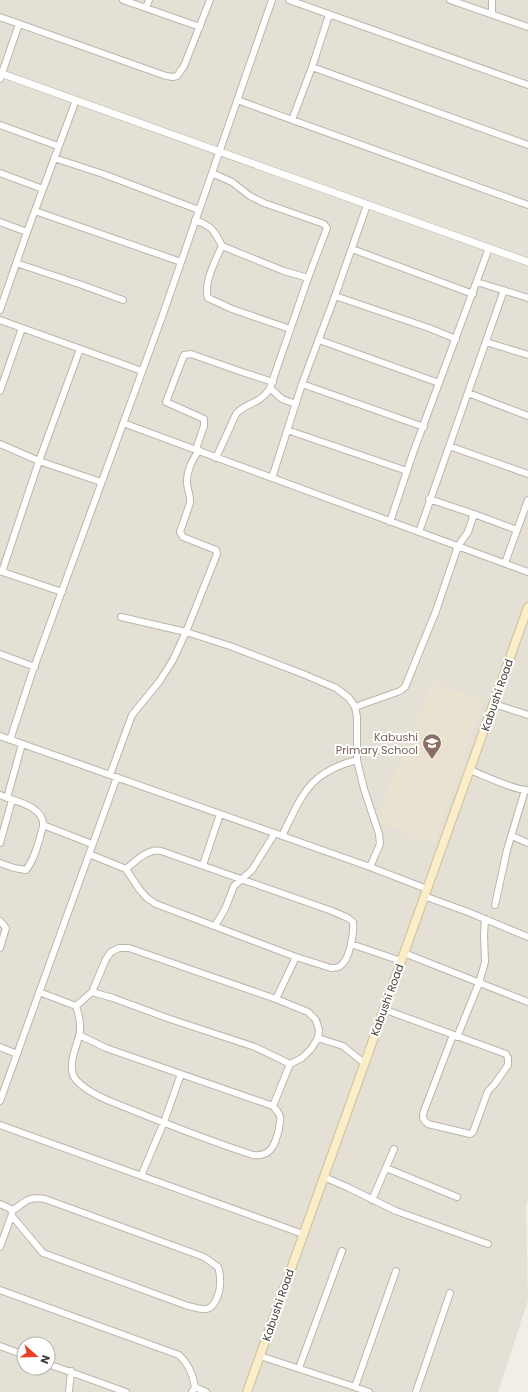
<svg xmlns="http://www.w3.org/2000/svg" width="528" height="1392" font-family="Poppins,sans-serif">
  <rect width="100%" height="100%" fill="#f2eee7"/>
  <path fill="#e5e0d5" fill-rule="evenodd" d="M0 0H528V1199L526 1208 528 1300 498 1392H0ZM24 1344H48V1368H24Z"/>
  <path fill="#eae2d1" d="M432 684 484 700 434 844 376 820Z"/>
  <g fill="none" stroke-linecap="round" stroke-linejoin="round">
    <defs>
      <path id="minor" d="M123 0 200 27
        M289 0 528 85
        M450 0 528 27
        M492 0V14
        M146 8 149 0
        M0 17 166 76 173 77 177 76 184 66 210 0
        M312 67 528 145
        M0 79 19 24
        M237 100 528 205
        M292 120 312 67 329 15
        M0 125 58 146
        M54 158 103 174 199 210
        M0 173 43 189
        M212 173 232 182 250 196 264 203 324 224 327 228 308 278 270 388C260 405 246 402 236 414L216 458
        M35 211 181 262
        M195 220C213 227 213 229 222 246L284 271 308 278
        M0 222 27 232
        M222 246C216 259 203 284 208 298L232 309 290 329
        M352 249 473 294
        M16 263 82 285 123 300
        M477 282 528 298
        M335 296 429 328 456 339
        M0 310 27 232 76 100
        M0 320 142 371
        M319 340 439 383
        M486 342 528 355
        M302 384 424 427
        M270 388 282 399 296 404
        M0 391 22 328
        M468 393 528 416
        M123 423 528 572
        M287 430 407 471
        M0 444 39 461 101 482
        M449 446 528 474
        M196 449 204 426V419L166 402 184 355 191 354 242 372 273 382
        M272 478 302 384 335 296 367 205
        M429 499 474 514 517 530
        M390 522 413 453 489 248
        M419 532 504 290
        M505 563 528 500
        M0 571 62 592
        M2 572 39 461 80 349
        M121 617 186 632 230 646 303 674 336 688 349 698 355 707 357 717V760L364 789 379 834 380 844 370 867
        M0 654 35 667
        M494 704 528 715
        M355 707 400 691 405 687 436 611 458 546 468 532 474 514
        M0 736 370 867 427 889
        M10 740 32 673 162 317 272 0
        M470 770C483 775 516 791 528 790
        M110 775 132 715 159 682 173 660 186 632 217 554 216 550 183 537 180 532 190 503C191 497 188 491 187 484 186 471 192 461 199 450
        M0 795C14 801 45 806 43 826 42 831 40 836 39 841 36 851 33 861 26 870L14 868 0 863
        M7 798 22 744
        M43 825 92 844
        M282 836C302 795 309 772 357 760
        M512 836 528 843
        M0 843 12 800
        M89 854 126 869 139 889 147 898 156 904 296 957 331 968C334 968 338 968 340 966 350 960 354 933 353 922L348 918 332 911 161 851C148 848 136 861 126 869
        M203 865 220 814
        M424 896 468 912 528 937
        M495 905 507 850 525 790
        M0 921 6 928 0 948
        M215 926 225 909 234 886 252 870 275 833
        M351 944 401 961
        M404 953 528 1002
        M39 992 76 1006 92 992 106 959 111 952 119 948H129L276 999 308 1012 316 1020 319 1030 318 1038 311 1049 302 1058 290 1064 273 1106
        M92 992 113 998 170 1019 255 1047 290 1064
        M276 999 296 957
        M76 1006C79 1015 82 1026 79 1036 76 1048 69 1062 73 1075 78 1086 96 1095 107 1100 122 1106 137 1112 152 1118 185 1131 219 1144 253 1155 271 1157 275 1145 279 1129 279 1125 281 1121 280 1117 279 1112 276 1110 273 1106L106 1048 79 1035
        M383 1009 506 1054 508 1058V1065L494 1085 488 1091 473 1132 470 1134 428 1124C423 1120 422 1117 424 1111L453 1035
        M457 1037 479 983 485 962 484 935 485 919
        M318 1038 343 1046 364 1063
        M0 1047 17 1054
        M0 1101 117 777
        M0 1125 303 1234
        M386 1168 457 1197
        M141 1176 164 1122 181 1074
        M324 1177 347 1187 396 1211 488 1244
        M372 1200 394 1149
        M0 1204 11 1209 12 1214 0 1247
        M12 1211C25 1202 28 1196 45 1199L204 1257 218 1267C219 1270 220 1275 220 1279 221 1288 217 1306 207 1309 201 1310 194 1307 188 1306L43 1253 12 1216
        M0 1290 179 1355C189 1364 193 1374 195 1387L192 1392
        M0 1346 24 1355
        M260 1356 355 1387 396 1271
        M48 1364 126 1392
        M299 1368 342 1251
        M195 1387 206 1392
        M355 1387 369 1392
        M69 1392 71 1371
        M416 1392 450 1293"/>
      <path id="tertiary" d="M0 73 528 262"/>
      <path id="secondary" d="M247 1392 528 607"/>
    </defs>
    <use href="#minor" stroke="#bcb5aa" stroke-width="8"/>
    <use href="#tertiary" stroke="#bcb5aa" stroke-width="8"/>
    <use href="#secondary" stroke="#cebf99" stroke-width="10"/>
    <use href="#minor" stroke="#fff" stroke-width="6"/>
    <use href="#tertiary" stroke="#fff" stroke-width="7"/>
    <use href="#secondary" stroke="#faedc8" stroke-width="8"/>
  </g>
  <defs>
    <symbol id="school-pin" viewBox="-11 -11 22 30"><path d="M0 17L-7.5 6A9.5 9.5 0 1 1 7.5 6Z" fill="#8d6e63" stroke="#fff"/><path d="M0-5L7-2L0 1L-7-2ZM-4 1L0 2.5L4 1V4Q0 6-4 4Z" fill="#fff"/></symbol>
  </defs>
  <g fill-rule="evenodd">
    <use href="#school-pin" x="421" y="732" width="22" height="30"/>
  </g>
  <g text-anchor="middle" stroke-width="4" stroke-linejoin="round" paint-order="stroke">
    <g font-size="11" fill="#443e36" stroke="#fff">
      <text transform="translate(497 695) rotate(-71)" y="4">Kabushi Road</text>
      <text transform="translate(387 1000) rotate(-70)" y="4">Kabushi Road</text>
      <text transform="translate(278 1305) rotate(-71)" y="4">Kabushi Road</text>
    </g>
    <g font-size="11" fill="#785e54" stroke="#fff" text-anchor="end">
      <text x="418" y="741">Kabushi<tspan x="418" dy="13">Primary School</tspan></text>
    </g>
  </g>
  <g transform="translate(36 1356) rotate(110)"><circle r="19" fill="#ffffff" stroke="#b4b2af"/>
  <path d="M0-3L7 15L0 10L-7 15Z" fill="#e84027"/>
  <text y="-6" font-size="11" font-weight="bold" text-anchor="middle" fill="#443e36">N</text>
  </g>
</svg>
